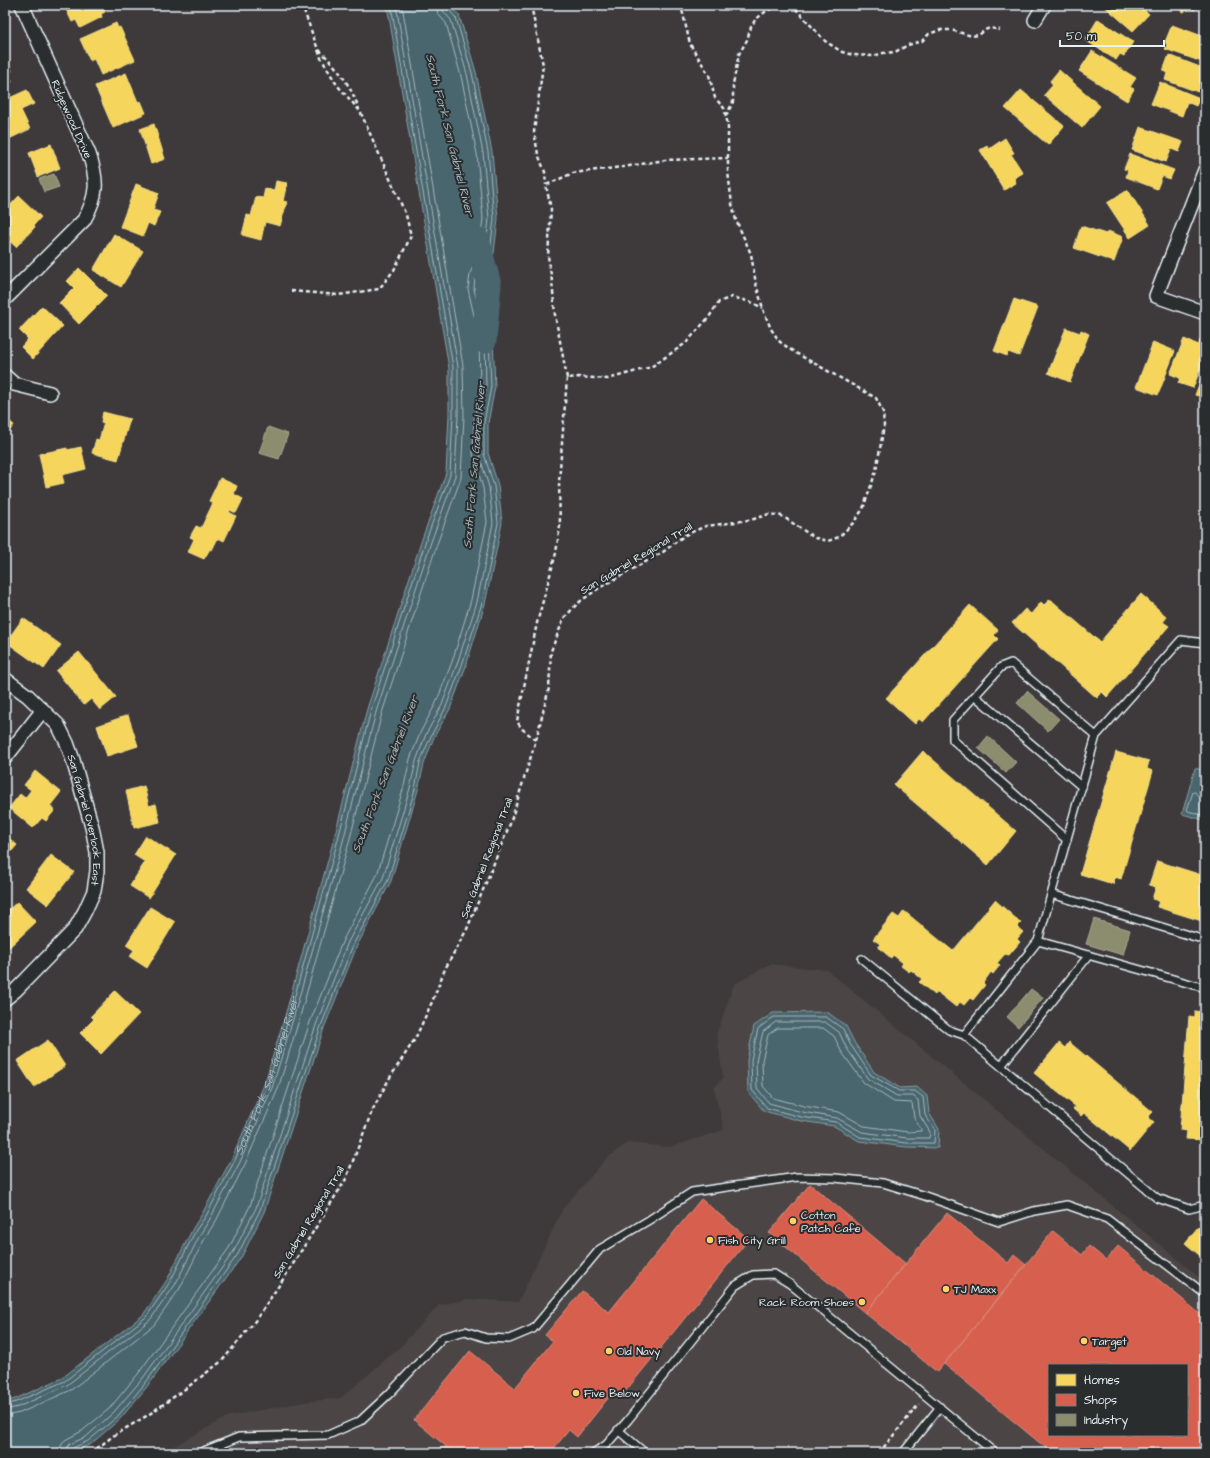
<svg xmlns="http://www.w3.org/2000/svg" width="1210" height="1458" font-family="'Architects Daughter',sans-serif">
  <rect width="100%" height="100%" fill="#3e3a3b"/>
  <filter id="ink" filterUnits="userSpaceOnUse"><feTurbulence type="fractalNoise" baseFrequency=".025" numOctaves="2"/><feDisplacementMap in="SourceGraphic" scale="8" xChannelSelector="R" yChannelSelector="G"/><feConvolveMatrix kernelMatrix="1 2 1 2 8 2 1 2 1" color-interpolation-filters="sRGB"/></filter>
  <g filter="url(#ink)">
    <path fill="#4c4444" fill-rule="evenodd" d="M770 964 827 970 1205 1282V1453H161L229 1416 304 1402 341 1398 401 1346 439 1305 469 1299 518 1302 563 1208 606 1159 627 1143 670 1147 724 1130 714 1088 723 1078 717 1033 734 984ZM1049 1365H1187V1435H1049Z"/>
    <path fill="#49656d" stroke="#899da5" d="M387 5H450L459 15 476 72 492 152 498 219 494 253 484 279 483 290 493 336 495 387 488 423V453L498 485 502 523 485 604 466 666 450 709 434 737 424 764 418 790 391 881 357 946 324 1028 264 1212 242 1256 150 1383 120 1419 91 1444 71 1453H5V1402L15 1399 62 1378 143 1315 167 1280 193 1228 202 1214 232 1158 264 1085 285 1016 333 842 367 709 422 539 446 473 449 415V368Z
      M1195 768 1205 771 1199 792 1205 794V823L1204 822V820L1182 814Z
      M827 1012 846 1026 854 1042 874 1072 900 1088 917 1087 927 1096 929 1113 939 1129 938 1148 906 1147 859 1141 834 1126 801 1121 764 1111 748 1092 747 1060 754 1026 773 1013Z"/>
    <path fill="#f6d55c" stroke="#f2dd8b" d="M64 5H108V6L105 7V12L101 14 102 17 80 28 76 20 72 22Z
      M1103 5H1139L1149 14 1133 31Z
      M1179 5H1203L1193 10 1192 8 1183 12Z
      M1098 19 1133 42 1124 56 1120 54 1116 60 1085 40Z
      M116 23 118 28 120 27 135 60 101 75 94 59 90 61 80 39Z
      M1172 25 1205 37V63L1165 49 1167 45 1165 42Z
      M1092 51 1136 78 1130 87 1134 89 1127 101 1079 71Z
      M1169 55 1205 69V78L1204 77 1198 92 1165 80 1167 73 1163 71Z
      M5 56 12 71 8 73 12 82 5 85Z
      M1059 70 1100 106 1082 128 1044 95 1053 85 1050 81Z
      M126 73 138 102 141 101 146 113 113 128 95 86Z
      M1160 82 1200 98 1196 106 1187 102 1182 116 1151 104Z
      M27 90 34 104 21 110 30 129 9 139 5 129V100Z
      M1021 90 1064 126 1048 145 1005 108Z
      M154 124 165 159 151 164 140 129Z
      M1140 127 1183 142 1179 152 1171 149 1166 162 1132 150Z
      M1005 138 1014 153 1011 154 1023 173 1014 178 1016 183 1004 190 980 150 987 146 989 149Z
      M51 144 60 168 38 177 29 153Z
      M1130 154 1174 170 1170 179 1162 176 1157 189 1126 177 1128 170 1124 169Z
      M276 181 287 183 283 201 287 202 280 226 265 222 261 240 242 235 247 215 251 216 256 197 263 198 265 188 274 191Z
      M136 184 159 193 153 210 160 212 154 226 148 223 143 236 120 227Z
      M1128 190 1150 225 1130 238 1107 203Z
      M19 196 41 217 34 225 35 227 16 247 5 237V211Z
      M1081 226 1106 234 1108 231 1123 237 1114 262 1074 248Z
      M114 234 143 251 121 287 93 270Z
      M1203 258H1205V267L1201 265Z
      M79 268 107 296 79 324 59 303 74 288 67 281Z
      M1205 270V282L1201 281Z
      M1014 299 1038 307 1019 356 1008 352 1007 356 994 351Z
      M42 306 63 326 33 359 21 347 28 339 19 330Z
      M1066 328 1080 333 1081 330 1089 334 1070 382 1048 373Z
      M1184 339 1199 345 1200 340 1205 342V357L1193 388 1178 383 1180 378 1170 374Z
      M1153 342 1175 351 1158 395 1136 387Z
      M1205 369V398L1195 395Z
      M103 412 130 419 118 460 92 453 96 439 99 440 104 423 101 422Z
      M5 418 14 425 5 436Z
      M81 447 86 469 62 475 64 483 46 487 39 454 67 448V450Z
      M220 478 237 486 234 494 243 499 236 513 230 510 229 512 236 516 224 541 218 538 212 550 210 549 204 559 188 552 194 539 190 537 196 526 201 528 213 503 209 501Z
      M1141 594 1167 617 1163 622 1169 626 1107 697 1102 692 1097 698 1012 623 1025 609 1031 614 1041 602 1044 605 1050 599 1100 642Z
      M970 605 998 630 994 635 998 639 923 722 919 719 915 724 886 698Z
      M23 618 61 645 44 669 6 642Z
      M79 652 116 697 100 710 91 699 84 705 56 671Z
      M128 715 138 746 107 756 97 726Z
      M923 751 1016 831 988 865 894 785Z
      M1116 752 1149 761 1147 769 1153 771 1121 879 1115 877 1113 884 1080 874Z
      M35 771 61 792 50 806 55 810 46 821 42 818 33 828 9 808 20 794 25 798 31 790 24 785Z
      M144 786 149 806 156 804 160 822 134 828 126 791Z
      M5 835 17 845 5 859Z
      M146 836 176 855 149 898 130 886 145 862 134 855Z
      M51 855 74 872 48 905 26 888Z
      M1157 861 1205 876V922L1157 907 1159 901 1152 899 1156 887 1149 885Z
      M995 900 1021 923 1017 927 1023 932 1017 939 1020 942 1009 955 1005 954 997 963 1000 965 993 974 991 972 983 983 985 985 973 1000 970 998 964 1005 960 1002 956 1007 937 992 935 995 919 982 922 979 911 970 909 972 901 966 903 963 893 955 891 958 878 947 880 944 873 939 893 914 899 918 904 911 953 951Z
      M17 902 36 922 5 951V913Z
      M150 907 175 922 147 968 130 957 134 950 126 945Z
      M115 991 139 1014 101 1054 80 1033 94 1019 91 1016Z
      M1195 1011 1205 1012V1140L1186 1139 1187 1131 1180 1130 1189 1016 1195 1017Z
      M48 1040 65 1066 34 1087 17 1061Z
      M1069 1042 1153 1112 1148 1117 1154 1122 1130 1151 1084 1113 1081 1116 1073 1109 1076 1107 1034 1073 1059 1043 1065 1048Z
      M1198 1227 1202 1230 1205 1227V1260L1185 1243Z"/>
    <path fill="#d6604d" stroke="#db8c80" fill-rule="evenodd" d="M810 1184 906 1264 865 1313 769 1233Z
      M701 1199 749 1239 620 1398 613 1392 577 1437 569 1430 550 1453H454L414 1420 470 1351 515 1388 553 1341 545 1335 582 1291 609 1312Z
      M947 1213 1008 1263 1014 1255 1026 1265 937 1372 865 1313Z
      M1053 1231 1082 1255 1089 1246 1106 1260 1118 1246 1205 1318V1440L1194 1453H1052L944 1364ZM1049 1365H1187V1435H1049Z
      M446 1447 454 1453H418Z"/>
    <path fill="#8c8c6e" stroke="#a8aa97" d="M54 174 59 187 44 192 39 179Z
      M268 427 288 434 279 459 259 453Z
      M1027 691 1059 719 1048 731 1017 703Z
      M988 736 1016 762 1006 773 978 748Z
      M1094 919 1130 930 1123 955 1086 944Z
      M1031 989 1043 998 1018 1027 1007 1017Z"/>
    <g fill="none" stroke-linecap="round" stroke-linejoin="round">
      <g stroke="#a8b9c0" stroke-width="1">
        <path d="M1205 797 1198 796 1195 792H1193L1187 810 1188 811 1205 816"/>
        <path d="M774 1017H826L843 1029 850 1044 871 1075 899 1091H915L923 1097 925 1115 935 1130 934 1143H907L860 1137 836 1122 801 1117 767 1108 752 1090 751 1060 758 1029Z"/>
        <path d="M776 1022H825L839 1032 846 1047 868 1079 897 1096H913L918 1100 920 1116 930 1132 929 1138H907L862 1132 837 1118 802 1112 769 1103 757 1088 756 1061 763 1032Z"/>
        <path d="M778 1028H823L834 1036 841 1051 864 1083 894 1102 912 1103 914 1118 921 1129V1131L908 1132 864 1126 839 1112 804 1106 773 1098 763 1086 762 1061 768 1035Z"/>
        <path id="s1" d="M5 1405 16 1402 65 1381 146 1317 170 1282 196 1230 206 1216 235 1160 267 1086 289 1017 337 843 371 710 426 540 450 475 453 415V367L391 5"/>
        <path d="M5 1410 18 1407 67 1385 150 1320 175 1285 201 1233 210 1219 240 1162 272 1088 293 1019 342 845 376 712 431 542 455 476 458 415V367L396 5"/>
        <path d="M5 1416 20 1413 71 1390 154 1325 180 1288 206 1236 216 1221 245 1164 278 1089 299 1020 348 846 382 713 437 544 461 478 464 415 463 366 402 5"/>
        <path d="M60 1453 61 1446 65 1440 82 1431 109 1409 138 1374 229 1248 250 1206 310 1022 343 940 377 875 404 786 410 759 421 731 436 703 452 662 471 600 487 522 483 488 473 454 474 421 480 386 479 338 468 289 470 274 479 249 483 219 477 154 461 76 446 23 438 14 436 5"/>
        <path d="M66 1453 67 1448 70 1444 86 1437 113 1413 143 1378 234 1251 256 1208 316 1025 348 942 383 878 410 788 416 761 426 734 442 705 457 664 477 602 493 523 489 487 479 454V422L486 387 485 338 474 289 475 276 485 251 489 219 483 153 467 74 451 20 443 11 442 5"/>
        <path d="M71 1453 73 1448 88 1441 117 1417 147 1381 238 1254 260 1210 321 1026 353 945 388 880 415 789 420 762 431 736 446 707 462 665 482 603 498 523 494 486 484 454V422L491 387 489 337 479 290 480 277 490 252 494 219 488 152 472 73 456 18 448 9 447 5"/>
      </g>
      <path stroke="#49656d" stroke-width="25" d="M477 240 489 285 484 341"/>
      <defs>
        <path id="lane" d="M1205 643 1181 640 1096 736 1038 941 964 1035 1157 1198 1189 1209 1205 1205
          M975 696 1082 787
          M1067 840 953 740V720L1001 667 1011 663 1096 736
          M1051 894 1205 940
          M1038 941 1205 988
          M862 959 949 1030 964 1035
          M1001 1066 1089 955
          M618 1430 645 1453
          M199 1453 239 1437 328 1435 360 1421 389 1394 443 1337 465 1331 486 1338 509 1339 533 1329 600 1249 649 1220 692 1192 797 1177 835 1178 883 1183 925 1196 999 1222 1034 1211 1067 1205 1107 1219 1205 1294
          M593 1453 606 1445 628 1420 735 1286 753 1275 774 1274 790 1284 995 1453
          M903 1453 940 1407"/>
        <g id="street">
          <path d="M1035 20 1044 5"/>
          <path d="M1205 170 1156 296 1205 313"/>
          <path d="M5 299 84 220C98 195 98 180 89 154L22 5"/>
          <path d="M5 376 14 384 50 393"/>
          <path id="s2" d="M5 679 28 696 58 725 67 743 73 760 92 827 97 852V871L94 891 85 911 75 929 16 990 5 999"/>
          <path d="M5 758 43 710"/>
        </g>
      </defs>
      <use href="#lane" stroke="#e8f1f8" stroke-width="10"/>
      <use href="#street" stroke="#e8f1f8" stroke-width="16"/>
      <path stroke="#e8f1f8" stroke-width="2.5" stroke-dasharray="4 3" stroke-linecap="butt" d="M531 5 543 65 534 132 538 154 545 172 546 185
        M319 50C337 66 351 86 359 109
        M726 116 733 102V84L739 54 747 40 751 27 755 20 765 12 774 7 787 6 795 8 825 41 842 52 853 55 873 56 883 53 895 52 908 45 922 41 929 34 940 30H951L972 36 979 35 985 30 990 28 1000 30
        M291 291 338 295 379 289 394 270 411 236 406 215 360 111 337 85 321 58 302 5
        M567 378 555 315 552 281 548 256 551 209 546 185 573 173 623 167 665 160 728 158
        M536 740 521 728 517 721 537 623 556 553 560 526 559 482 567 378 578 377 608 379 651 367 686 343 709 317 719 302 732 297 751 302 763 308
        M91 1453 113 1436 148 1415 185 1389 222 1361 255 1321 288 1272 346 1179 372 1111 389 1079 415 1039 432 1002 445 969 467 929 510 824 536 740 549 688 551 651 564 618 578 603 599 588 663 552 685 535 706 526 729 523 754 519 769 514 782 516 815 538 828 541 839 537 853 523 863 509 876 471 884 426 883 412 876 398 794 352 780 342 771 329 764 312 756 284 751 254 736 220 732 204 728 172V125L724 108 715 98 709 75 690 44 681 5
        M879 1453 919 1404"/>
      <use href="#lane" stroke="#2a2d2e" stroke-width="7"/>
      <use href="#street" stroke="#2a2d2e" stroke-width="13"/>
    </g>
  </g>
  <g fill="#ffd166" stroke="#2a2d2e" stroke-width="1.5">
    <circle cx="793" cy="1221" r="4"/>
    <circle cx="710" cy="1240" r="4"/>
    <circle cx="946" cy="1289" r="4"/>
    <circle cx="862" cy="1302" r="4"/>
    <circle cx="1084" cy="1341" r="4"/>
    <circle cx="609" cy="1351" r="4"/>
    <circle cx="576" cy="1393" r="4"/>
  </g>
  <g text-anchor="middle" stroke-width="4" stroke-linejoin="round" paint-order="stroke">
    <g font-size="11" fill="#e8f1f8" stroke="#2a2d2e">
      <text transform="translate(72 119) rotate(66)" y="4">Ridgewood Drive</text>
      <text transform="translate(636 558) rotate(-31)" y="4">San Gabriel Regional Trail</text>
      <text dy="4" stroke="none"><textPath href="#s2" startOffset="170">San Gabriel Overlook East</textPath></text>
      <text transform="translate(486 858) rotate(-69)" y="4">San Gabriel Regional Trail</text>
      <text transform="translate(308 1222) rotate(-59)" y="4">San Gabriel Regional Trail</text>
    </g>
    <g font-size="11" fill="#e8f1f8" stroke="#2a2d2e" text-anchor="start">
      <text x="801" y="1219">Cotton<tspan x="801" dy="13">Patch Cafe</tspan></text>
      <text x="718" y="1244">Fish City Grill</text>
      <text x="954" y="1293">TJ Maxx</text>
      <text x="854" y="1306" text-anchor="end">Rack Room Shoes</text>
      <text x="1092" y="1345">Target</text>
      <text x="617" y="1355">Old Navy</text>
      <text x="584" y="1397">Five Below</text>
    </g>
    <g font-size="12" font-style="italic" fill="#a8b9c0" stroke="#2a2d2e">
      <text transform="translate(450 135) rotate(76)" y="4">South Fork San Gabriel River</text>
      <text transform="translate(474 465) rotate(-85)" y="4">South Fork San Gabriel River</text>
      <text transform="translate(385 774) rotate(-69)" y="4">South Fork San Gabriel River</text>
      <text dy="4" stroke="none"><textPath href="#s1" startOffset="439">South Fork San Gabriel River</textPath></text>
    </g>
  </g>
  <rect width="1210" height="1458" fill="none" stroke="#2a2d2e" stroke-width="20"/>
  <rect x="10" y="10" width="1190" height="1438" fill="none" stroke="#e8f1f8" stroke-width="1.5" filter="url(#ink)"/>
  <rect x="1048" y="1364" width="140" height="72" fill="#2a2d2e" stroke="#767b7f"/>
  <rect x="1056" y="1374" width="20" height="12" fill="#f6d55c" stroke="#767b7f"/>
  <text x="1084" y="1384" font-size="12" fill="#e8f1f8">Homes</text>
  <rect x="1056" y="1394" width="20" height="12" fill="#d6604d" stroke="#767b7f"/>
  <text x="1084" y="1404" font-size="12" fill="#e8f1f8">Shops</text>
  <rect x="1056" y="1414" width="20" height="12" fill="#8c8c6e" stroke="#767b7f"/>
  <text x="1084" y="1424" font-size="12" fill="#e8f1f8">Industry</text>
  <path d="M1060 40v6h104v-6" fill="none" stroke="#e8f1f8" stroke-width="2"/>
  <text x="1066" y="40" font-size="12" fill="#e8f1f8" stroke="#2a2d2e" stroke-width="3" paint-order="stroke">50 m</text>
</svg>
